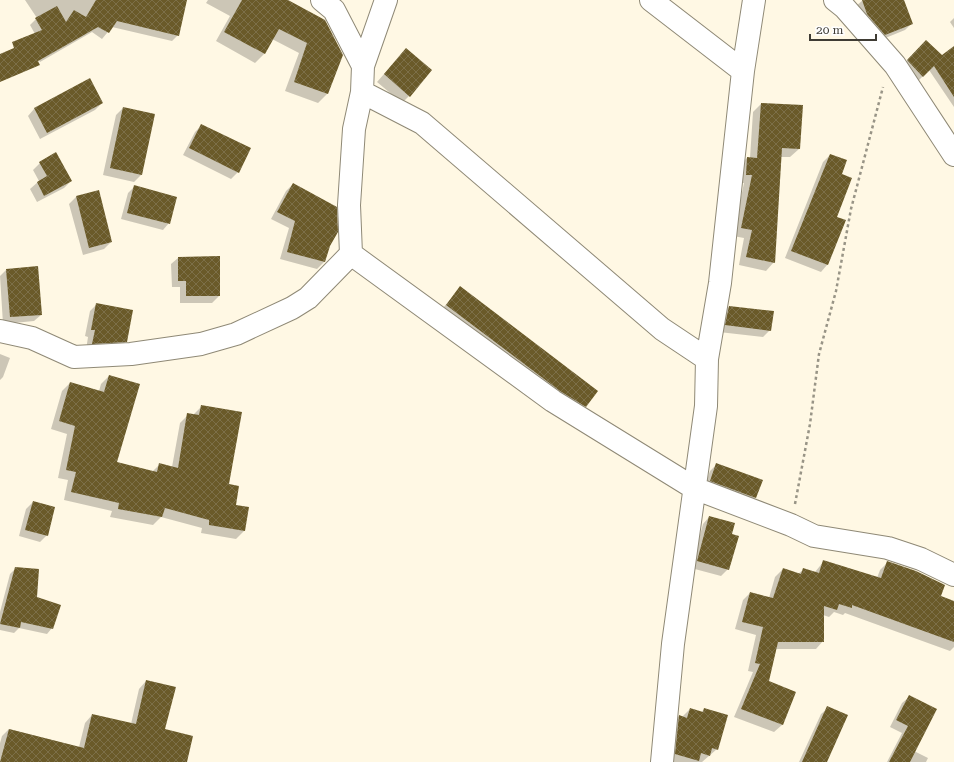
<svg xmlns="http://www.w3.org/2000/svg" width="954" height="762" font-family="'Roboto Serif',serif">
  <defs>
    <pattern id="building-cross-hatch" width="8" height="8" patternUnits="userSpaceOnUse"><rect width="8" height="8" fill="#6a5a29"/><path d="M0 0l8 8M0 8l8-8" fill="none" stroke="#7c6f48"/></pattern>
  </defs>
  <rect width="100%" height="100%" fill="#fff8e4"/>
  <path fill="#0003" d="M25 0H186L178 35 172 41 112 27 102 39 92 32 40 62 26 41 35 34 30 25 37 18Z
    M208 0H286L342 55 327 94 318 103 285 91 299 53 272 39 264 54 255 63 216 41 230 16 206 3Z
    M863 0H902L912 23 905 30 878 41 855 7Z
    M954 18V28L950 22Z
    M926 41 942 57 954 51V107L929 70 918 81 903 65Z
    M406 49 409 96 402 103 377 82Z
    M89 80 102 103 95 110 40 139 28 116 34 109Z
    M761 104 799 149 790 157H781L774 262 766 271 739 265 744 238 733 236 744 183H738V167L747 158H750L753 112Z
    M123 108 153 114 141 175 134 182 103 175 116 115Z
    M202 125 238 172 231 179 183 155 195 132Z
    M830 155 841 175 836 217 845 221 827 265 821 272 785 258 823 162Z
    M40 163 71 181 64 188 37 202 30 189 39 181 33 170Z
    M293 184 329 245 324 262 317 269 280 259 289 228 271 219 286 191Z
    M135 186 169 223 163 230 121 219 128 193Z
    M98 191 111 242 104 249 83 255 69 204 76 197Z
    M178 258 219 296 212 303H180V287H172L171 264Z
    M6 270 41 315 34 321 3 324 0 276Z
    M460 288 585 406 576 415 437 315Z
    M97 304 126 341 119 348 86 350 88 337 85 336 90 311Z
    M729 307 770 330 763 337 719 332 722 314Z
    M0 354 10 358 3 377 0 380Z
    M109 376 116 462 152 472 160 464 172 467 180 423 188 415H193L202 406 244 531 236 539 201 533 202 528 161 517 153 525 110 517 112 511 64 500 68 480 58 478 67 434 51 429 62 391 70 383 99 391 101 384Z
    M717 464 755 498 748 504 704 488 710 471Z
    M33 502 47 535 40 542 19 536 26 509Z
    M709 517 731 535 728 569 721 576 691 568 703 524Z
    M824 561 877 578 880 570 888 562 939 597 954 602V647L950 651 845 613 843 615 834 612 829 617 823 615V641L816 649H776L768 682 795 692 782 725 774 732 734 717 753 672 748 671 756 635 735 629 743 600 750 593 769 598 775 577 783 569 798 574 804 569 815 572Z
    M16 568 52 628 47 634 19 628 14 633 0 630V612L10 574Z
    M146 681 164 730 187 762H0V743L2 736 9 729 79 747 85 723 92 715 131 724 139 689Z
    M909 697 914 751 928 758 926 762H887L902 733 890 727 902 703Z
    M828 708 826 762H799L821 714Z
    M690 709 701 713 704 709 717 749 702 762H666L669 727 679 716 682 717Z"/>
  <path fill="url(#building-cross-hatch)" d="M96 0H187L179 36 117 21 109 33 98 27 38 61 40 65 0 82V54L14 48 12 42 42 30 35 18 57 6 66 22 74 10 86 17Z
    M242 0H288L325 20 343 55 328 94 294 82 307 43 279 29 265 54 224 32Z
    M862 0H904L913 24 885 35 867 14Z
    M926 40 942 55 954 46V97L934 66 923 77 907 60Z
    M406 48 432 70 410 97 384 74Z
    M90 78 103 103 47 133 34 108Z
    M761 103 803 105 800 149 782 148 775 263 746 257 752 230 741 228 752 175H746L747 157 757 158Z
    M123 107 155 114 142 175 110 168Z
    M201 124 251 148 239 173 189 148Z
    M56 152 72 181 44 196 37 182 47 176 39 162Z
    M830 154 847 160 842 174 852 178 837 217 846 220 828 265 791 251Z
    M293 183 337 207 338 232 330 246 325 262 287 252 295 221 277 212Z
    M134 185 177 197 170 224 127 213Z
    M99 190 112 242 89 248 76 196Z
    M220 256V296H186V281H178V257Z
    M38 266 42 315 10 317 6 269Z
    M460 286 598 391 586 407 560 391 446 305Z
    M96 303 133 310 127 342 92 344 95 330H91Z
    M729 306 774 311 771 331 725 325Z
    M109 375 140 384 117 462 157 472 159 463 178 468 187 413 199 415 201 405 242 412 229 484 239 486 236 505 249 507 245 531 209 525V520L165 508 162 517 118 509 119 503 71 492 76 472 66 470 75 426 59 421 70 382 104 392Z
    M716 463 763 480 756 498 710 481Z
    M33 501 55 507 48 536 25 530Z
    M709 516 735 523 732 534 739 536 729 570 697 561Z
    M823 560 881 578 887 561 916 571 945 585 941 596 954 601V642L852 605V608L839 604 837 610 824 606V642H778L769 681 796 692 783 725 741 709 760 664 755 663 763 627 742 622 750 592 773 598 783 568 801 574 803 568 819 573Z
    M15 567 39 569 37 597 61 605 53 629 21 622 20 628 0 624Z
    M146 680 176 687 165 729 193 736 187 762H0L9 729 84 748 92 714 136 724Z
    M909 695 937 709 910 762H889L908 726 896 720Z
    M827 706 848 715 827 762H802Z
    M690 708 703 712 704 708 728 715 718 750 712 748 710 756 701 753 699 761 675 754 679 715 687 718Z"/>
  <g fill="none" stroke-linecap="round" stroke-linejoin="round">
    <defs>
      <path id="street" d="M322 0 334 10 363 66 362 92 354 129 349 205 351 254 553 401 694 488 791 525 814 536 888 548 921 559 954 575
        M651 0 743 71
        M835 0 845 8 895 65 954 155
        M363 66 386 0
        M362 92 422 123 662 329 707 359
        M0 331 32 338 74 357 131 354 201 344 236 334 292 308 308 298 351 254
        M662 762 673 644 706 406 707 359 720 283 743 71 754 0"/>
    </defs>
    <use href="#street" stroke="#8f8976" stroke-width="24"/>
    <path stroke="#989486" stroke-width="2.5" stroke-dasharray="3 3" stroke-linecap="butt" d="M795 504 810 424 819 354 836 291 851 209 883 87"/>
    <use href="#street" stroke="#fff" stroke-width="22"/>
  </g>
  <path d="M810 34v6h66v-6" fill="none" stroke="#3f3c34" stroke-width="2"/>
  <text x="816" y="34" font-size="12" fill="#3f3c34" stroke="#ffffff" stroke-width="3" paint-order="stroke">20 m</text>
</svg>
